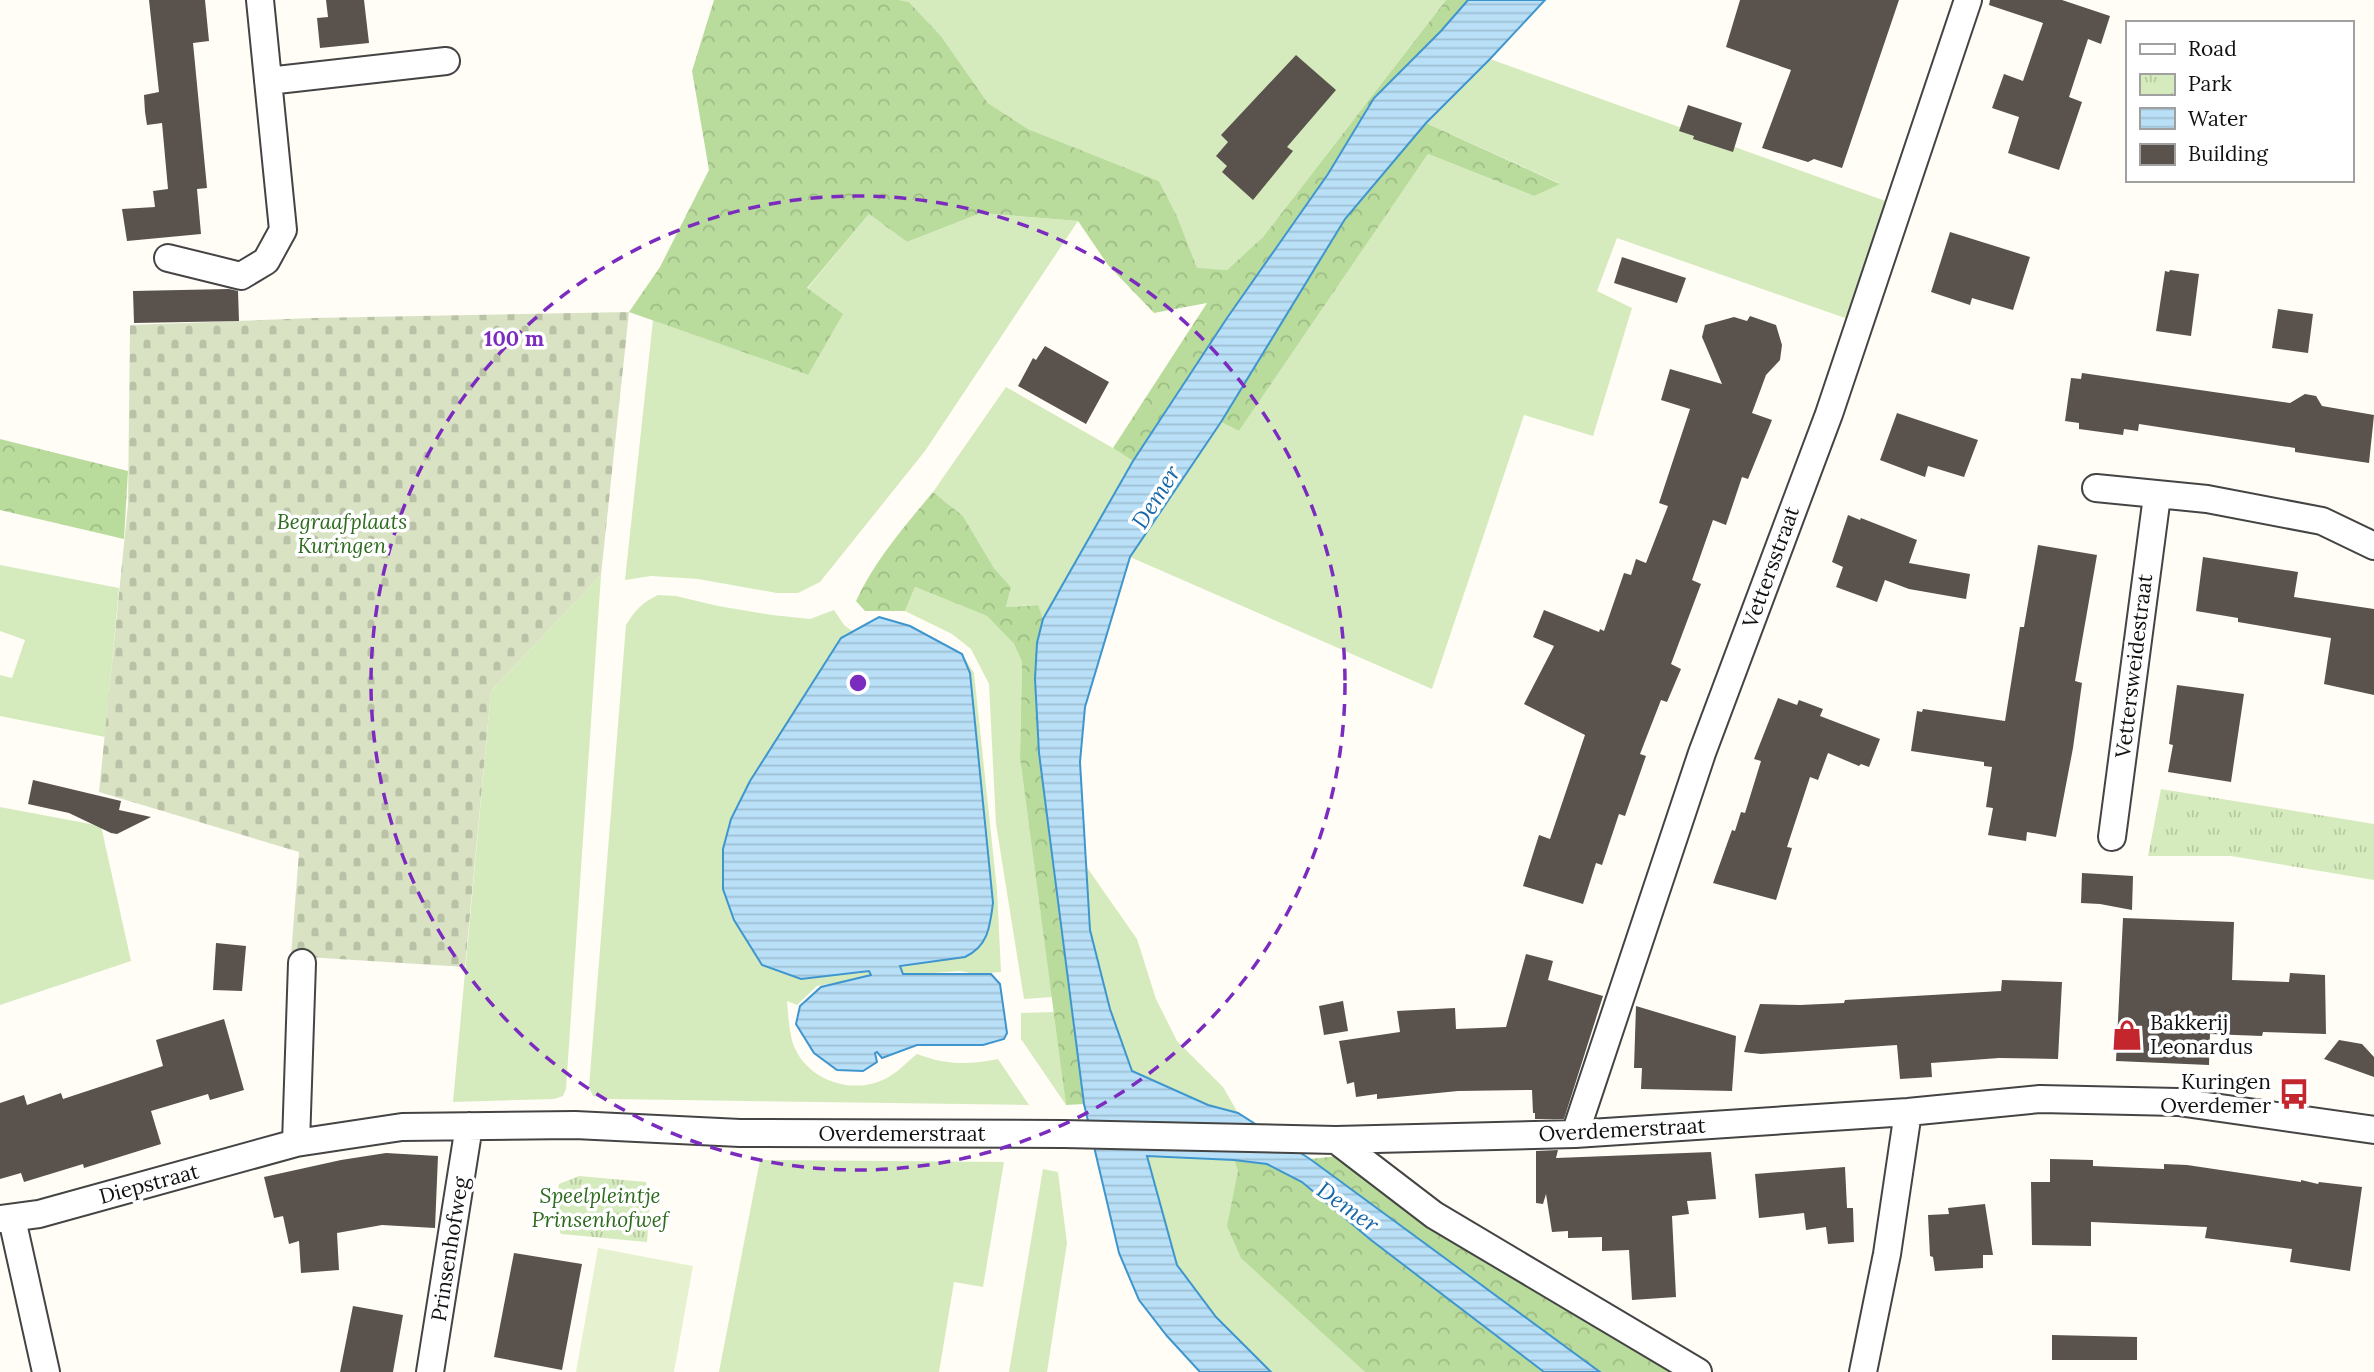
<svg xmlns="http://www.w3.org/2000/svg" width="2374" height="1372" font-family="Lora,serif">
  <defs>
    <pattern id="forest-crowns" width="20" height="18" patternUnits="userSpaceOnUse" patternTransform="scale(1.75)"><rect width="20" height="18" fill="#b9dc9c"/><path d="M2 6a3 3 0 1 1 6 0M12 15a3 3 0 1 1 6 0" fill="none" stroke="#9ebc85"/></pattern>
    <pattern id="cemetery-stones" width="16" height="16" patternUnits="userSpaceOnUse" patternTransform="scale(1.75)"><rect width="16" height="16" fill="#d9e3c4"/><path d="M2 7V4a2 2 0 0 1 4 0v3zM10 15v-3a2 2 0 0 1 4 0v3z" fill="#b9c2a7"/></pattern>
    <pattern id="park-tufts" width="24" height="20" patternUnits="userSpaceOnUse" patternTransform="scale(1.75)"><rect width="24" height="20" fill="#d5ebbd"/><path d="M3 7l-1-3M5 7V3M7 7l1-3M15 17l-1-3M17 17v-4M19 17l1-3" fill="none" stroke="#b6c8a1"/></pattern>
    <pattern id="water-rules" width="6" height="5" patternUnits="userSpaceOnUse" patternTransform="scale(1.75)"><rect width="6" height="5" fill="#b9e0f7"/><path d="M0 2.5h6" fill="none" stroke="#9ebfd3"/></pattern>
  </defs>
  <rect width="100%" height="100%" fill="#fffdf5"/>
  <path fill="#d5ebbd" d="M899 0H1446L1263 237 1227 270 1197 269 1177 216 1159 181 1028 129 988 103 941 36 909 2Z
    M1490 59 1891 203 1848 319 1617 238 1597 291 1632 308 1593 436 1524 415 1432 689 1130 557 1221 422 1239 431 1428 154 1534 196 1559 183 1426 123Z
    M981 213 1078 221 925 451 820 582 798 593H777L698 579 651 576 625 580 653 320 808 375 807 289 869 214 907 242Z
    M1006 387 1113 448 1133 461 1043 619 1037 605 1006 607 1011 587 994 568 963 516 933 492Z
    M0 565 119 588 105 737 0 716V675L12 678 25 640 0 631Z
    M601 575 566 1089 563 1096 554 1099 453 1102 491 691Z
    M915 587 987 616 1014 644 1022 662 1020 758 1052 997 1024 999 996 824 989 684 971 649 952 634 905 611Z
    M658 595 676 596 718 606 772 615 810 619 834 610 844 625 852 631 868 622 889 621 910 626 962 654 974 673 997 890 1001 972 975 974 960 971 865 978 817 986 797 1005 787 1001C788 1015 789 1030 793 1044 807 1081 853 1096 887 1078 898 1072 907 1062 917 1054 947 1065 966 1065 998 1059L1029 1105 609 1099 593 1096 589 1087 626 625C635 610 643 602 658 595Z
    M0 807 101 826 131 961 0 1005Z
    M1086 866 1137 939 1156 999 1177 1041 1223 1087 1238 1113 1208 1105 1132 1071 1110 1009 1090 930Z
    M1055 1012 1066 1105 1021 1039V1013Z
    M1146 1156 1234 1160 1238 1171 1235 1196 1322 1331 1365 1372H1271L1216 1317 1177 1265Z
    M760 1160 1004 1162 983 1287 954 1282 939 1372H719Z
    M1043 1169 1058 1172 1067 1243 1047 1372H1009Z"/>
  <path fill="url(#forest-crowns)" d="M714 0H899L909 2 941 36 988 103 1028 129 1159 181 1177 216 1197 268 1227 270 1263 237 1446 0H1468L1441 31 1374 98 1328 174 1227 318 1133 461 1113 448 1207 303 1154 313 1108 265 1078 221 981 213 907 242 869 214 807 288 843 314 808 375 629 312 660 267 709 170 692 71Z
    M1426 123 1560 184 1534 196 1428 154 1239 431 1221 422 1345 219Z
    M0 439 128 471 124 539 0 510Z
    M933 492 963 516 994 568 1011 587 1006 607 1038 605 1043 619 1037 643 1035 679 1039 753 1084 1104 1066 1105 1020 758 1022 662 1014 644 987 616 915 587 905 611H865L856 601C875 560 904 527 933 492Z
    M1338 1156 1684 1372H1600L1310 1159Z
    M1234 1160 1267 1164 1302 1182 1371 1240 1544 1372H1365L1241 1258 1227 1226 1238 1171Z"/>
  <path fill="url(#cemetery-stones)" d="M629 312 601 575 491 691 465 967 291 956 299 852 99 792 128 504 130 325 313 318Z"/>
  <path fill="url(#park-tufts)" d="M2161 789 2374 824V880L2231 856H2148Z
    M579 1176 646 1182 650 1201 647 1242 561 1234 554 1215 559 1184Z"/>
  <path fill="#e6f2cf" d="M598 1248 693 1266 674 1372H576Z"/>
  <path fill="url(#water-rules)" stroke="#3f96cf" stroke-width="2" d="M1468 0H1545L1490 59 1426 123 1345 219 1221 422 1130 557 1085 707 1080 762 1090 930 1110 1009 1132 1071 1208 1105 1238 1113 1310 1159 1600 1372H1544L1371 1240 1302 1182 1267 1164 1234 1160 1147 1156 1177 1265 1216 1317 1271 1372H1200L1167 1336 1139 1300 1119 1253 1084 1104 1039 753 1035 679 1037 643 1043 619 1133 461 1227 318 1328 174 1374 98 1441 31Z
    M879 617 910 626 962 654 970 673 993 903C990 927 988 946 965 957L900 966 903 974H991L1000 984 1007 1033 1004 1039 983 1045H917L882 1058 877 1052 875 1053 877 1062 863 1071 837 1070 814 1053 796 1024 800 1006 821 987 871 975 869 971 801 979 762 965 734 920 723 889V849L731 819 750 781 841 638Z"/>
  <path fill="#5a524d" d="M149 0H205L209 41 193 43 207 188 197 189 201 234 127 241 122 209 155 207 153 191 168 189 162 123 147 125 145 112 144 95 159 92Z
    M326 0H364L369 43 320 48 317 18 328 17Z
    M1740 0H1899L1842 168 1814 159 1808 162 1762 148 1791 70 1726 47Z
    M1990 0H2062L2110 16 2101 44 2088 39 2069 97 2082 102 2059 170 2008 153 2019 117 1992 108 2004 74 2023 81 2043 23 1989 5Z
    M1296 55 1336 90 1287 147 1293 151 1253 200 1222 172 1227 166 1216 156 1228 142 1221 135Z
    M1688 105 1742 123 1733 152 1693 139 1694 136 1679 131Z
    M1950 232 2030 257 2013 310 1972 298 1970 305 1931 292Z
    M1622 257 1686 278 1677 303 1614 283Z
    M2170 270 2199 274 2191 336 2156 331 2165 271 2169 272Z
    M229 289 238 291 239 321 134 323 133 291Z
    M2278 309 2313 314 2308 353 2272 348Z
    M1750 316 1776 325 1782 345 1780 360 1766 375 1752 413 1772 420 1748 479 1742 477 1726 525 1713 520 1692 580 1701 584 1671 664 1681 669 1667 702 1661 700 1640 754 1646 756 1625 816 1619 814 1602 865 1596 863 1583 904 1523 886 1539 835 1550 839 1585 735 1524 704 1554 646 1533 637 1544 610 1599 632 1600 629 1604 631 1624 573 1631 575 1636 559 1646 563 1668 506 1659 503 1690 409 1661 400 1670 369 1722 384 1702 337 1705 325 1734 317 1747 321Z
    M1045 346 1109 382 1086 424 1018 386 1033 358 1036 360Z
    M2082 373 2290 403 2305 394 2316 396 2322 406 2374 415 2369 463 2295 452V448L2139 424 2138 431 2124 429 2123 435 2079 429V423L2065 421 2071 378 2081 379Z
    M1897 413 1978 440 1964 477 1928 466 1925 477 1880 460Z
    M1848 515 1860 520 1861 518 1917 540 1909 563 1970 574 1966 599 1909 589 1885 580 1877 602 1836 587 1843 567 1832 562Z
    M2038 545 2097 555 2075 681 2082 683 2073 748 2056 837 2027 832 2026 841 1988 835 1993 808 1986 807 1992 767 1984 766V762L1911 751 1917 711 1922 712 1923 709 2005 721 2020 627H2024Z
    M2203 557 2298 572 2294 597 2374 609V695L2324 684 2331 638 2238 622V618L2196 611Z
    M2177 685 2244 694 2231 782 2168 772 2173 745 2169 744Z
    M1778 698 1797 705 1799 700 1823 709 1820 716 1880 739 1869 767 1861 764 1859 766 1828 753 1818 780 1810 777 1787 847 1792 848 1776 900 1713 883 1732 830 1735 831 1741 812 1745 813 1761 761 1754 759Z
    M33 780 121 801 119 810 151 817 117 834 111 833 69 813 28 804Z
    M2082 873 2133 876 2132 910 2100 904 2081 903Z
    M2123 918 2234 922 2232 980 2289 982 2290 973 2325 975 2326 1034 2263 1032 2262 1036 2210 1034 2209 1065 2116 1061Z
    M216 943 246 946 242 991 213 990Z
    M1526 954 1553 961 1548 980 1603 996 1564 1119H1535V1113H1533L1532 1090 1458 1091 1377 1099V1094L1356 1097 1354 1082 1347 1084 1339 1041 1400 1032 1397 1011 1455 1008 1456 1029 1506 1027Z
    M2002 980 2062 982 2058 1059 1999 1058 1931 1063 1932 1077 1900 1079 1897 1045 1761 1054 1744 1052 1760 1004 1800 1005 1844 1003 1845 1000 2001 991Z
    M1343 1001 1348 1031 1324 1035 1319 1006Z
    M1636 1006 1736 1036 1732 1091 1641 1089 1642 1068H1634Z
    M224 1019 244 1090 210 1100 208 1094 151 1111 161 1144 84 1168 83 1164 24 1182 21 1173 0 1179V1103L24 1095 27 1105 61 1093 63 1099 163 1066 156 1040Z
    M2339 1040 2362 1044 2374 1057V1077L2324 1059Z
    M1558 1150 1556 1158 1711 1152 1716 1199 1687 1201 1689 1214 1672 1216 1676 1297 1632 1300 1629 1250 1602 1251V1237L1568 1238V1231L1552 1232 1546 1194 1543 1204 1536 1203V1151Z
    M386 1153 438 1156 435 1228 382 1225 337 1233 339 1270 301 1273 299 1241 289 1244 283 1216 274 1218 264 1177 341 1160Z
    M2050 1159 2093 1160V1166L2164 1169V1164L2187 1165 2301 1182V1180L2318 1184 2319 1182 2362 1187 2350 1271 2290 1262 2292 1249 2205 1238 2207 1227 2091 1222V1246L2032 1245 2031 1182H2050Z
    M1845 1167 1847 1208H1853L1854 1242 1828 1244 1826 1227 1806 1230 1804 1213 1759 1218 1755 1174Z
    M1985 1204 1993 1255H1983V1268L1935 1271 1933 1257 1930 1256 1928 1215 1949 1214 1948 1208Z
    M514 1253 582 1264 562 1370 494 1357Z
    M353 1306 403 1315 393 1372H340Z
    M2052 1335 2137 1337V1360H2052Z"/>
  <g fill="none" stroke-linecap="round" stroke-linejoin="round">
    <defs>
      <path id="street" d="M268 81 446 61
        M168 258 241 276 266 261 283 230 260 0
        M2096 488 2207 499 2322 521 2374 546
        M2112 837 2157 496
        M1575 1134 1702 753 1829 414 1968 0
        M1336 1140 1434 1215 1698 1372
        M296 1143 302 963
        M0 1219 39 1214 296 1143 402 1127 575 1125 740 1133 1064 1134 1336 1140 1575 1134 1908 1112 2040 1099 2178 1102 2374 1130
        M12 1219 46 1372
        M430 1372 469 1126
        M1863 1372 1887 1254 1908 1112"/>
    </defs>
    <use href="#street" stroke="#444" stroke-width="30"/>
    <use href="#street" stroke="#fff" stroke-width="26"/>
  </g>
  <circle fill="none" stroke="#7b2cbf" stroke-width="3.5" stroke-dasharray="12 9" cx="858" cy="683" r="487"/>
  <defs>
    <symbol id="shop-bare" viewBox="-9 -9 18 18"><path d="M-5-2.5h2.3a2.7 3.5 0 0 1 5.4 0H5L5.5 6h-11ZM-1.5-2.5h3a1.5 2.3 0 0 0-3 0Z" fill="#c4262e" stroke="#fff" stroke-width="2.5" paint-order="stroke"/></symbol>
    <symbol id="bus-bare" viewBox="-9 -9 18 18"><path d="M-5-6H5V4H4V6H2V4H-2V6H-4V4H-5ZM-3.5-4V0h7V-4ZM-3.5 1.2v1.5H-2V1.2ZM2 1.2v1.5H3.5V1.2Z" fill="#c4262e" stroke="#fff" stroke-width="2.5" paint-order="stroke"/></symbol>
  </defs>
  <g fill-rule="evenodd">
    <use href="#shop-bare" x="2105" y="1013" width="44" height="44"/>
    <use href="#bus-bare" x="2272" y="1072" width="44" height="44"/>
  </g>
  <g text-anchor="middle" stroke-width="7" stroke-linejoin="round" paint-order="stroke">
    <g font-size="21" font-style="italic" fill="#2f6b1f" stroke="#fff">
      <text x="342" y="529">Begraafplaats<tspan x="342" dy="24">Kuringen</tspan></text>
      <text x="600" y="1203">Speelpleintje<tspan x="600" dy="24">Prinsenhofwef</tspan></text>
    </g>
    <g font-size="21" fill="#111" stroke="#fff">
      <text transform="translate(1771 567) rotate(-70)" y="7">Vettersstraat</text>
      <text transform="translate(2134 666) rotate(-83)" y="7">Vettersweidestraat</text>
      <text transform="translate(1622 1130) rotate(-3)" y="7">Overdemerstraat</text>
      <text x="902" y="1141">Overdemerstraat</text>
      <text transform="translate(149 1184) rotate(-15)" y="7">Diepstraat</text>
      <text transform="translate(450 1249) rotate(-81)" y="7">Prinsenhofweg</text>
    </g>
    <g font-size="21" fill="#111" stroke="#fff" text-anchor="start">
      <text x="2150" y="1030">Bakkerij<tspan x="2150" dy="24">Leonardus</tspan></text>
      <text x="2271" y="1089" text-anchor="end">Kuringen<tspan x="2271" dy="24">Overdemer</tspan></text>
    </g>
    <g font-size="23" font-style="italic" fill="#1768a6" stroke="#fff">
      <text transform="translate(1156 497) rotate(-58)" y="8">Demer</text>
      <text transform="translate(1348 1207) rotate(35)" y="8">Demer</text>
    </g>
  </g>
  <circle cx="858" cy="683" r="10" fill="#7b2cbf" stroke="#fff" stroke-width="3.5"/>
  <g font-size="21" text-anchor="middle" font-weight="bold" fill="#7b2cbf" stroke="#fff" stroke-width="7" stroke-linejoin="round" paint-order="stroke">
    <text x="514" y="346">100 m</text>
  </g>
  <rect x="2126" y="21" width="228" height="161" fill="#ffffff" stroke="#a0a0a0" stroke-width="2"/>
  <rect x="2140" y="44" width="35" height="10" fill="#ffffff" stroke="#a0a0a0" stroke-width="2"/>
  <text x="2188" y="56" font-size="21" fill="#111111">Road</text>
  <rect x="2140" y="74" width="35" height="21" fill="url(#park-tufts)" stroke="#a0a0a0" stroke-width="2"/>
  <text x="2188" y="91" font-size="21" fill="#111111">Park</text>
  <rect x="2140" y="108" width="35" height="21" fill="url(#water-rules)" stroke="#a0a0a0" stroke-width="2"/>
  <text x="2188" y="126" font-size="21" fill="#111111">Water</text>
  <rect x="2140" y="144" width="35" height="21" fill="#5a524d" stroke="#a0a0a0" stroke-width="2"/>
  <text x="2188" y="161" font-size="21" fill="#111111">Building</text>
</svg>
